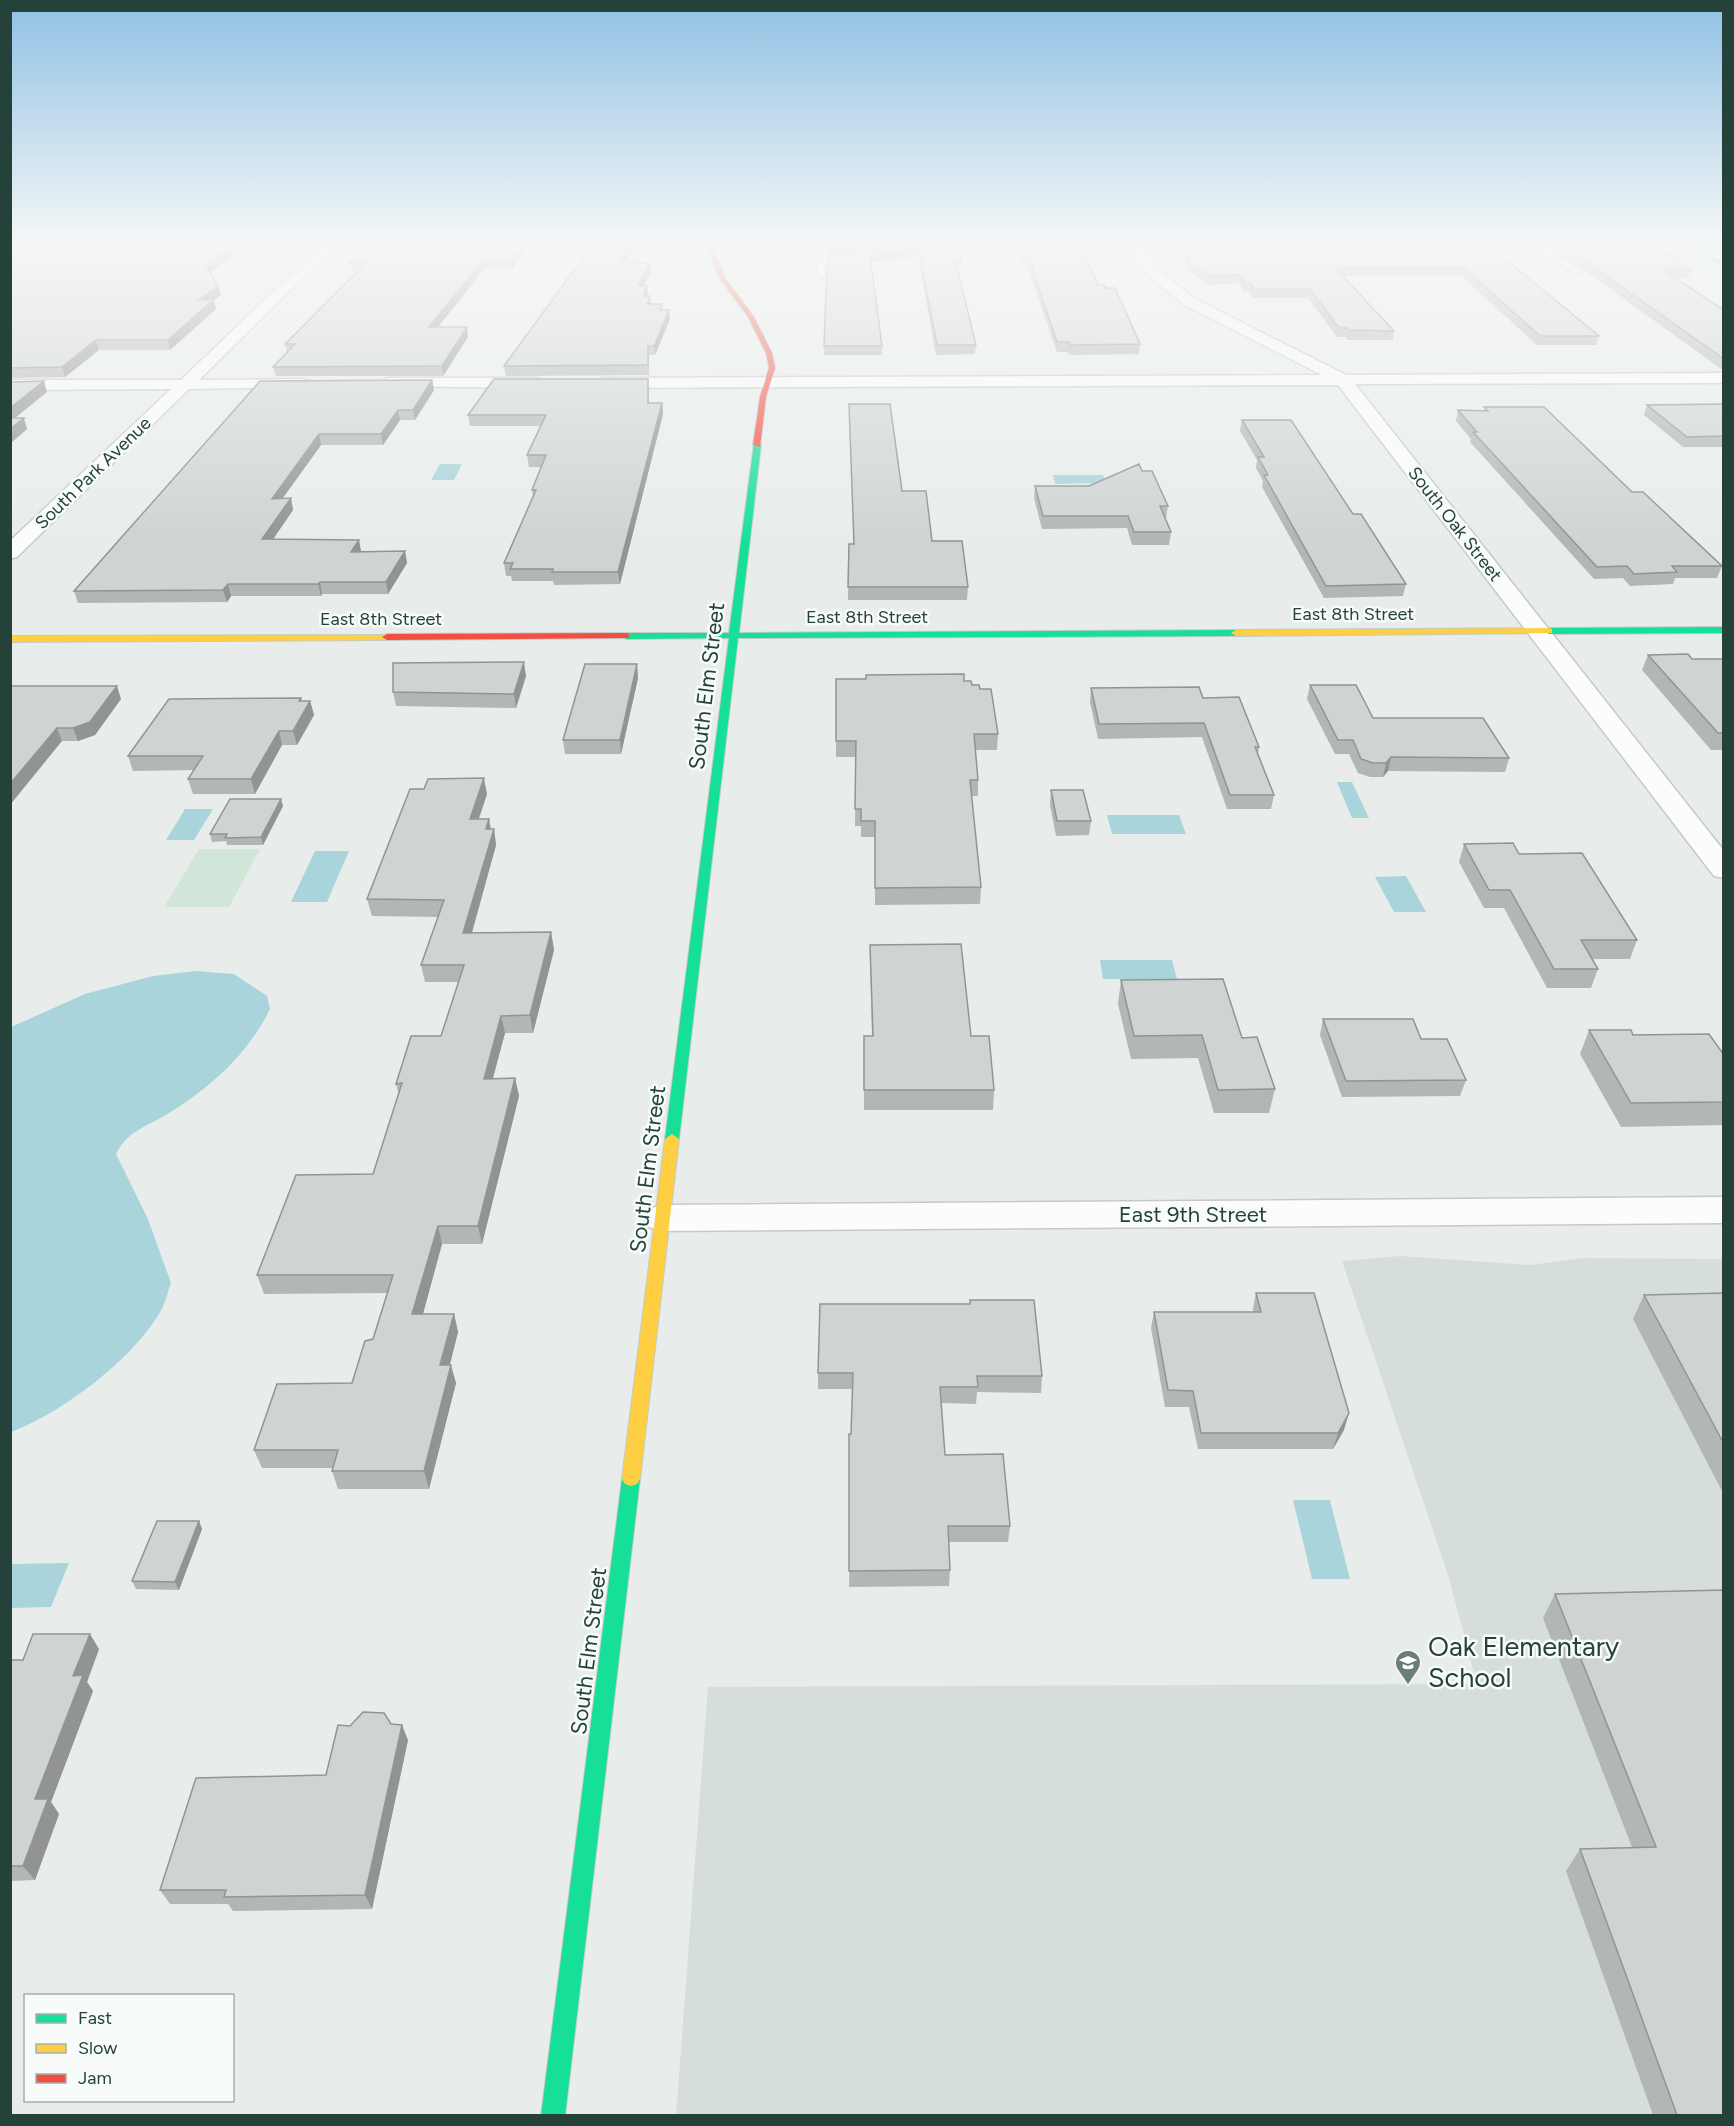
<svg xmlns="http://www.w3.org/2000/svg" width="1734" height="2126" font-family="Figtree,sans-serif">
  <rect width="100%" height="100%" fill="#e8edeb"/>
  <path fill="#d6dedb" d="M1400 1256 1530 1265 1583 1258 1723 1259V2115L676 2116 708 1687 1477 1684 1448 1575 1342 1261Z"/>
  <path fill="#d1e6d8" d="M199 849H260L229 907H164Z"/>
  <path fill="#a9d4db" d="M440 464H462L454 480H431Z
    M1053 475H1103L1105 483 1055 484Z
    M1337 782H1352L1369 818H1352Z
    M185 809H213L194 840H166Z
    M1107 815H1179L1186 834H1112Z
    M315 851H349L327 902H291Z
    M1406 876 1426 912H1394L1375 877Z
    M1100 960H1172L1177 979H1103Z
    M195 971 234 974 267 996 270 1009C248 1054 211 1087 169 1113 148 1126 127 1131 116 1154L148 1219 171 1283C167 1294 164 1308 157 1317 129 1362 60 1414 11 1432V1027L85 994 153 976Z
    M1293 1500H1330L1350 1579H1312Z
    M69 1563 51 1607 11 1608V1564Z"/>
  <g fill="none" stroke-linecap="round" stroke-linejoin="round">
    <defs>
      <path id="lane" d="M895 244H904L894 256 825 263 827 274 822 277 817 274V259L882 253 888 252Z
        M1531 244H1542L1582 271 1574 273Z"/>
      <path id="street" d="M323 244H337L199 380 303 379 309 381 311 384 309 387 189 389 17 557 10 559V541L171 389 10 390V380H181Z
        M1124 244H1137L1158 269 1193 298 1346 375 1724 373V383L1355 384 1724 851V878L1714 876 1338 385 603 388 595 383 603 378 1322 375 1183 304 1148 275Z
        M1704 251H1724V259L1699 258 1698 255Z
        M387 378H537L545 383 537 388 381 386 379 383Z
        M1724 1197V1223L662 1231 649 1227 644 1218 649 1209 662 1205Z"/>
      <path id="fast" d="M1691 244 1724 263V267L1685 244Z
        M754 443 761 445 739 633 1236 630 1241 633 1236 636 738 638 679 1139 672 1144 665 1139 729 638 626 639 621 636 626 633H729Z
        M1724 627V633L1549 634 1544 631 1549 628Z
        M631 1472 637 1474 640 1479 565 2116H541L622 1479 625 1474Z"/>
      <path id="slow" d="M1549 628 1552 629V633L1236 636 1231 633 1236 630Z
        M390 635 392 637 387 640 10 642V636Z
        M672 1134 679 1139 640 1479 637 1484 631 1486 625 1484 622 1479 665 1139Z"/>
      <path id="jam" d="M706 244H711L726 279 754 317 772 353 775 368 766 397 760 447 753 445 760 397 769 368 766 353 748 317 720 279Z
        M626 633 629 634V638L387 640 382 637 387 634Z"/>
    </defs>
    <use href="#lane" stroke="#c5cac8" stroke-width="4"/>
    <use href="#street" stroke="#c5cac8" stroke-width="3"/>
    <use href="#fast" stroke="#c3cbc8" stroke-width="2"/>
    <use href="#slow" stroke="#c3cbc8" stroke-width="2"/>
    <use href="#jam" stroke="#c3cbc8" stroke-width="2"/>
    <use href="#lane" fill="#fcfcfc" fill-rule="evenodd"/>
    <use href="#street" fill="#fcfcfc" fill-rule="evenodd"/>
    <use href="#fast" fill="#16e098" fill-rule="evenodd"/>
    <use href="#slow" fill="#ffcf43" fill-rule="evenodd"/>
    <use href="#jam" fill="#f24e42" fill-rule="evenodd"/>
  </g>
  <path fill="#b2b6b5" d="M10 244 211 272 218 286 221 295 214 300 216 309 170 350H99L65 377 10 378Z
    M369 244H528L512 269H484L438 327H467L468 337 443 376H276L273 367 287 352 285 344 357 271H352L350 263Z
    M593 244H637L626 261 640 263 651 272 644 286 648 295 647 296 651 304 663 310 670 319 655 355H649V375L506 376 504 366Z
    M899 244 962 260 961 268H957L976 345 975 354 936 355 918 256 871 263 882 346V355H824L828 267V257L894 250Z
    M1014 244H1067L1070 251 1098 285 1140 344 1139 354 1069 355 1068 352H1057L1027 265H1022Z
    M1177 244H1509L1501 256 1599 336 1596 345H1537L1461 276H1344L1394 331 1393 340H1347L1346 337H1337L1308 298H1253L1249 292H1244L1239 283 1207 285 1195 274H1191Z
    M1548 244H1656L1671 254V256L1691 269 1688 278H1676L1724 310V371Z
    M648 379 649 403H662L663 414 620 584 554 585 553 581H512L511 576H506L504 563 533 496 532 490 541 467H529L527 455 541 426H470L468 415Z
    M432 380 434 390 415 420H400L383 445H321L283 498H291L293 510 273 539 361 552 405 551 407 563 388 594H322L321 596H231L227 602 78 603 74 591 260 381Z
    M1724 404V447H1683L1644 415 1647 405Z
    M1484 407 1632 492 1722 566 1717 578H1675L1673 584 1630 586 1623 578 1594 579 1470 442 1471 439 1456 421 1458 410 1484 411Z
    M1242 420 1406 584 1403 596 1324 598 1262 487 1263 481 1256 468 1257 460 1240 431Z
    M1142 471 1168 506 1166 518H1165L1171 532 1169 545H1132L1127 528 1042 529 1034 498 1035 486H1089Z
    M902 491 932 541 968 587 967 600H848L849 544H853Z
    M1648 655 1692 659H1724V750H1711L1642 670Z
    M637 664 638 678 621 754H565L563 740Z
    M526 676 516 708 396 706 393 692Z
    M836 679 964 681 980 689 998 734 997 750H975L978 780V796H971L981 887 980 904 875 905V837H861V826H855L856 757H836Z
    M1310 685 1373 718 1509 758 1505 772 1388 771 1383 777H1370L1358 773 1349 754H1335L1307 699Z
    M10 686 121 699 95 735 78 741H62Z
    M1091 688 1203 698 1259 747 1258 753 1274 795 1271 809H1227L1202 737 1098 739 1090 702Z
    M302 701H310L314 715 297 745H282L255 794H193L188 779 194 770 133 771 128 756Z
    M1051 790 1091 821 1089 835 1056 836 1050 805Z
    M487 794 479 819 491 829H494L496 845 472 933 551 932 554 950 533 1033H505L493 1078H515L519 1096 482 1244H442L423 1314H454L458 1332 450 1365 456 1383 429 1489H338L332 1471V1468H262L254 1450 352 1383 373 1339 387 1293 264 1294 257 1275 373 1174 399 1096 396 1084 441 1036 459 982H425L421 965 438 917 372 916 367 899Z
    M283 806 263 845H227L226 841 212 842 210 834Z
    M1464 844 1519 854 1637 940 1630 959H1592L1598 969 1591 988H1547L1504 908H1484L1459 862Z
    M870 945 971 1036 994 1090 993 1110H864V1036H872Z
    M1121 980 1242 1038 1275 1089 1269 1113H1214L1198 1058 1131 1059 1118 1004Z
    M1323 1019 1421 1039 1466 1080 1460 1096 1342 1097 1320 1035Z
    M1589 1030 1633 1035 1724 1055V1125L1621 1127 1580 1054Z
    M1256 1293 1344 1430 1333 1449H1198L1189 1407H1165L1151 1328 1154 1312H1253V1309Z
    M1724 1293V1495L1633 1319 1644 1295Z
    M970 1300 1042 1376 1041 1393 977 1392 976 1404 941 1403 945 1455 1010 1526 1008 1542H949L950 1570 949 1586 849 1587 853 1389H818V1373L970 1304Z
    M199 1521 202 1529 179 1590 136 1589 132 1581Z
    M1724 1590V2115H1653L1566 1871 1580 1849 1632 1847 1543 1618 1555 1594Z
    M99 1649 87 1682 93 1691 51 1802 59 1814 35 1880 10 1881V1660H23Z
    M391 1724 408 1740 372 1909 233 1911 228 1904H170L160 1890 326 1775Z"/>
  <path fill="#919493" d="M234 244H248L209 274 206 265Z
    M521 244H528L512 269 511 260Z
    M630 244H637L620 269 619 261Z
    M859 244H892L887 250 827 256V248Z
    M1505 244H1509L1496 262 1498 253Z
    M918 247V256L870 263V255Z
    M483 260 484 269 430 337 429 327Z
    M650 264 651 272 639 295 638 286Z
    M218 286 221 295 214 300 216 309 170 350 168 340 199 300Z
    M647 286 648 295 643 305V296Z
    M650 296 651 305 647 304Z
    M669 310 670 319 655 355 654 346Z
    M467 327 468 337 443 376 442 366Z
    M96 340 99 350 65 377 62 367Z
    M432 380 434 390 415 420 413 410Z
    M44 381 47 392 10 422V408Z
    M662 403 663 414 620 584 618 572Z
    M398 410 400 420 383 445 381 434Z
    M24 418 27 429 10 444V429Z
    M319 434 321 445 274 510 272 499Z
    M291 498 293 510 265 551 262 539Z
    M359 540 361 551 351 552Z
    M405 551 407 563 388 594 386 582Z
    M320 582 322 594 321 596 318 584Z
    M228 584 231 596 227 602 223 590Z
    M524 662 526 676 516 708 514 694Z
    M637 664 638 678 621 754 620 740Z
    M117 686 121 699 95 735 78 741 73 728Z
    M301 698 304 711 310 701 314 715 297 745 293 731 299 701Z
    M57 728 62 741 10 805V784Z
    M279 731 282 745 255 794 251 779Z
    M1391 757 1388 771 1383 777 1386 763Z
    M484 778 487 794 473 835 470 819Z
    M281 799 283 806 263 845 261 837Z
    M489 819 492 835 494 829 496 845 467 950 463 933 486 829Z
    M551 932 554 950 533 1033 530 1015Z
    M501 1016 505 1033 488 1096 484 1079Z
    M515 1078 519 1096 482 1244 478 1226Z
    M438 1226 442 1244 418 1332 412 1314Z
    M454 1314 458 1332 445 1383 440 1365Z
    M451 1365 456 1383 429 1489 424 1471Z
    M1349 1413 1344 1430 1333 1449 1338 1433Z
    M199 1521 202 1529 179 1590 175 1582Z
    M90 1634 99 1649 87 1682 93 1691 51 1802 59 1814 35 1880 23 1866 35 1799 73 1676Z
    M402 1725 408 1740 372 1909 365 1895Z"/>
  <path fill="#cfd4d2" stroke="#919493" stroke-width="1.5" d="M10 244H234L206 265 218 286 199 300H213L168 340H96L62 367 10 368Z
    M369 244H521L511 260H483L429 327H467L442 366 273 367 295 344H285L366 263H350Z
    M593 244H630L619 261 640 260 639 263 650 264 638 286H647L643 296H650L647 304H662L660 310H669L654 346H648V365L504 366Z
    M827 244H859L827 248Z
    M899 244H958L962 260H955L976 345H937L918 247 870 255 882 346H824L827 268 829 265 828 257 894 250Z
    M1018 244H1067L1070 251H1083L1098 285H1104L1105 288H1115L1140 344 1070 345 1069 342H1057L1028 256H1022Z
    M1182 244H1505L1498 253 1599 336H1540L1463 267 1335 268 1394 331 1349 330 1347 328H1339L1310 289H1254L1250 283H1245L1240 275 1208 276 1196 266H1192Z
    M1561 244H1656L1671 254H1668L1691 269 1663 270 1724 310V359Z
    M494 379H648V403H662L618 572H552L553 569H510L513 563H504L536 490H532L546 455H527L546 415H468Z
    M432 380 413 410H398L381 434H319L272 499 291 498 262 539 359 540 351 552 405 551 386 582H320L318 584H228L223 590 74 591 260 381Z
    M44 381 10 408V382Z
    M849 404H890L902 491H926L932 541H962L968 587H848L849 544H854Z
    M1724 404V436L1687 437 1647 405Z
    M1484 407H1544L1632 492H1643L1722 566H1672L1677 572 1634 574 1627 566 1597 567 1473 432H1477L1458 410 1488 411Z
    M10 418H24L10 429Z
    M1242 420H1291L1353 514H1361L1406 584 1326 586 1264 475H1268L1258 457H1264Z
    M1139 464 1142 471H1152L1168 506H1160L1171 532H1134L1128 516H1043L1035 486H1089Z
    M1688 654 1692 659H1724V733H1718L1648 655Z
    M524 662 514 694 393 692V663Z
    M585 664H637L620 740H563Z
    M964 674V681H971L972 685H979L980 689H991L998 734H974L978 780H970L981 887 875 888V821H861V809H855L856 741H836V679H866V675Z
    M1310 685H1356L1373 718H1483L1509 758 1391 757 1386 763H1373L1361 759 1353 740H1338Z
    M10 686H117L90 722 73 728H57L10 784Z
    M1199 687 1203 698 1239 697 1259 747H1255L1274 795H1230L1204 723 1099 724 1091 688Z
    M301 698 299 701H310L293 731H279L251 779H188L203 756H128L169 699Z
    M484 778 470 819H489L486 829H494L463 933 551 932 530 1015 501 1016 484 1079 515 1078 478 1226H438L412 1314H454L440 1365H451L424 1471H332L338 1450H254L277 1384 352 1383 365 1341 373 1339 393 1275H257L296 1175 373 1174 402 1083 396 1084 411 1036H441L464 965H421L444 900 367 899 410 789H424L428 779Z
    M1051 790H1083L1091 821H1057Z
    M230 799H281L261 837 225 838 227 834H210Z
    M1513 843 1519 854 1582 853 1637 940H1581L1598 969H1554L1510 890H1489L1464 844Z
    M961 944 971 1036H989L994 1090H864V1036H873L870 945Z
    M1223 979 1242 1038 1257 1037 1275 1089 1218 1090 1202 1035 1134 1036 1121 980Z
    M1323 1019H1413L1421 1039H1447L1466 1080 1346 1081Z
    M1589 1030H1631L1633 1035 1709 1034 1724 1055V1102L1631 1103Z
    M1256 1293H1314L1349 1413 1338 1433H1201L1193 1391 1168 1390 1154 1312H1261Z
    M1724 1293V1444L1644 1295Z
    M970 1300H1034L1042 1376H977L978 1387H940L945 1455 1003 1454 1010 1526H948L950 1570 849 1571V1434H851L853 1373H818L820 1304H970Z
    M157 1521H199L175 1582 132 1581Z
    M1724 1590V2115H1677L1580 1849 1656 1847 1555 1594Z
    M33 1634H90L73 1676 83 1675 35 1799H48L23 1866H10V1660H23Z
    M363 1712 384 1713 391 1724 402 1725 365 1895 224 1897 226 1890H160L196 1778 326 1775 338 1725 350 1726Z"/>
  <linearGradient id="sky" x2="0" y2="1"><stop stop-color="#8fc1e3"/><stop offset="0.45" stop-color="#f5f7f6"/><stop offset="1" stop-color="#f5f7f6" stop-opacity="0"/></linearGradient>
  <rect width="1734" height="542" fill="url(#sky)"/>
  <defs>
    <symbol id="school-pin" viewBox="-11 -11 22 30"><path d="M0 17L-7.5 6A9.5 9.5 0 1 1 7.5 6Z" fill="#697e78" stroke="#f7fbf9"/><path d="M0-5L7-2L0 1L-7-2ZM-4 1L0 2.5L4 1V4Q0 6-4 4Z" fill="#fff"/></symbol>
  </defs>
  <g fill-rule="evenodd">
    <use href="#school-pin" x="1393" y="1648" width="30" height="40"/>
  </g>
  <g text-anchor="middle" stroke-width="5" stroke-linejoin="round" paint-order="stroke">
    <g font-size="18" fill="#24423a" stroke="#f7fbf9">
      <text transform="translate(93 473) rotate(-44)" y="6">South Park Avenue</text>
      <text transform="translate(1455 524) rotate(52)" y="6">South Oak Street</text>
      <text x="1353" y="620">East 8th Street</text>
      <text x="867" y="623">East 8th Street</text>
      <text x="381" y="625">East 8th Street</text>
    </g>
    <g font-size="22" fill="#24423a" stroke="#f7fbf9">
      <text transform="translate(706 686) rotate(-83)" y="8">South Elm Street</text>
      <text transform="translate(647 1169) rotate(-83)" y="8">South Elm Street</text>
      <text x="1193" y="1222">East 9th Street</text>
      <text transform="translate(588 1651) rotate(-83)" y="8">South Elm Street</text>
    </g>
    <g font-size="27" fill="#24423a" stroke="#f7fbf9" text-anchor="start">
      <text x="1428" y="1656">Oak Elementary<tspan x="1428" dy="31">School</tspan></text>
    </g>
  </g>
  <rect width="1734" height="2126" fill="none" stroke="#24423a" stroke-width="24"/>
  <rect x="24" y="1994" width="210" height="108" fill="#f7fbf9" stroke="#a3b1ad" stroke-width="1.5"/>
  <rect x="36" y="2014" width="30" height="9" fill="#16e098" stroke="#a3b1ad" stroke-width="1.5"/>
  <text x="78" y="2024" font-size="18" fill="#24423a">Fast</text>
  <rect x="36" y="2044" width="30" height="9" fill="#ffcf43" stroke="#a3b1ad" stroke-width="1.5"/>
  <text x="78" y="2054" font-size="18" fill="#24423a">Slow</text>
  <rect x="36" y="2074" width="30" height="9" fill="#f24e42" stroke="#a3b1ad" stroke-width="1.5"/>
  <text x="78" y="2084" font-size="18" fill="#24423a">Jam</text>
</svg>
